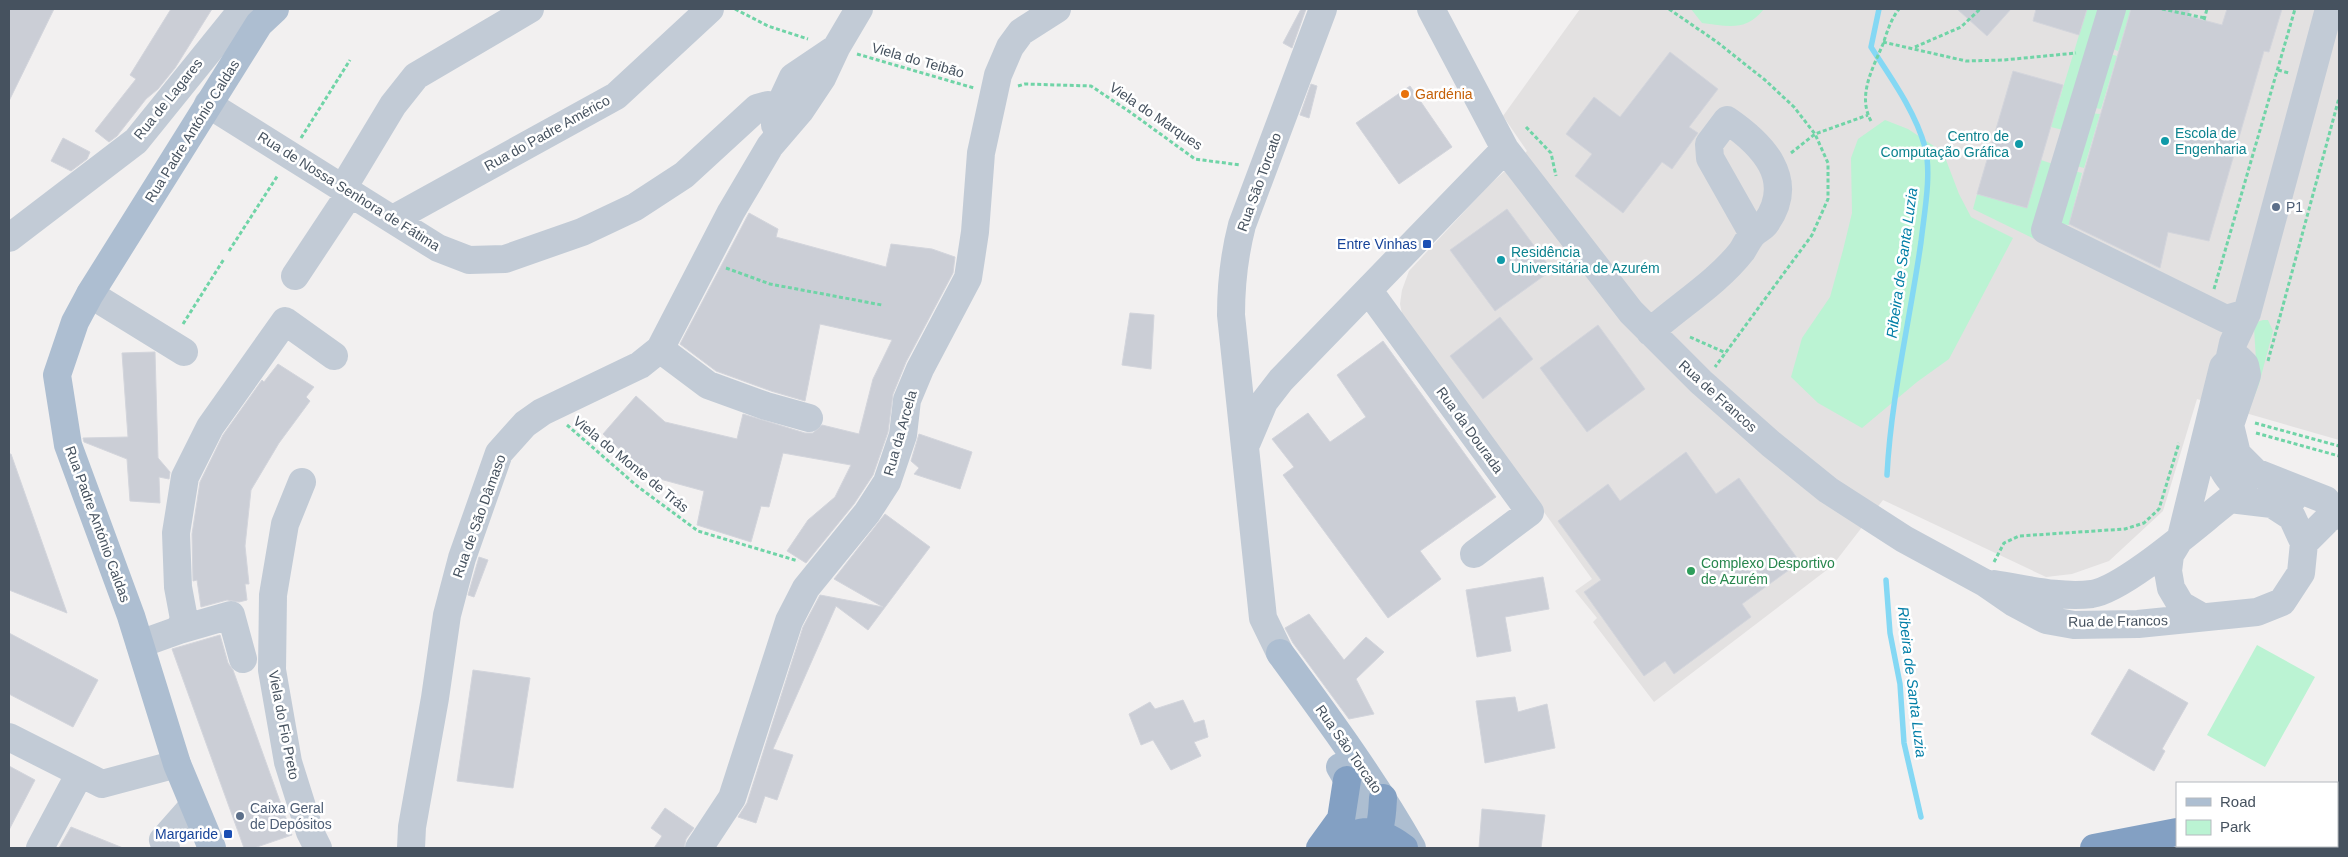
<svg xmlns="http://www.w3.org/2000/svg" width="2348" height="857" font-family="Arial,sans-serif">
  <rect width="100%" height="100%" fill="#f2f0f0"/>
  <path fill="#e3e1e1" d="M1580 9H2339V440L2197 399 2163 511 2109 561 2072 574 2046 577 1883 500 1832 566 1654 702 1593 622 1597 618 1575 591 1592 579 1402 314 1400 304 1402 290 1409 271 1488 186 1527 151 1503 116Z"/>
  <path fill="#bbf3d3" d="M1691 9H1764C1746 32 1728 26 1702 23Z
    M2087 9H2100L2063 130 2051 127Z
    M2118 9H2131L2118 51 2107 47Z
    M2106 53 2117 56 2101 109 2090 107Z
    M2089 113 2100 114 2084 168 2073 165Z
    M1885 120 1908 129 1943 152 1959 194 1971 217 2013 238 1949 359 1917 382 1862 428 1818 403 1791 377 1802 338 1830 297 1843 250 1852 213 1851 158 1858 139Z
    M2041 160 2053 164 2043 243 1973 209 1977 194 2027 208Z
    M2071 170 2082 173 2069 225 2056 223Z
    M2263 320H2268L2273 331 2259 384 2247 415 2256 360 2254 328 2257 322Z
    M2257 645 2315 677 2265 767 2207 735Z"/>
  <g fill="none" stroke-linecap="round" stroke-linejoin="round">
    <path stroke="#84d8f4" stroke-width="5.5" d="M1879 9 1871 47C1891 78 1915 111 1925 147 1932 174 1924 214 1921 242 1910 320 1891 397 1887 475
      M1886 580 1890 633 1900 684 1904 743 1921 817"/>
  </g>
  <path fill="#cbced6" stroke="#d3d5dc" d="M9 9H54L9 101Z
    M171 9H212L175 68 158 89 146 99 117 136 109 142 95 131 136 79 130 75Z
    M1301 9H1306L1292 48 1283 43Z
    M1957 9H2011L1987 36Z
    M2036 9H2087L2079 35 2033 21Z
    M2131 9H2190L2188 16 2222 25 2227 9H2282L2269 52 2264 51 2209 241 2168 232 2160 268 2069 224Z
    M1670 52 1718 89 1689 127 1698 133 1672 169 1662 162 1623 213 1575 176 1592 154 1566 134 1594 97 1620 117Z
    M2013 71 2063 85 2027 208 1977 194Z
    M1311 84 1317 86 1309 118 1300 115Z
    M1410 86 1452 147 1399 184 1356 123Z
    M63 138 90 152 87 159 71 171 51 161Z
    M1507 209 1552 270 1495 311 1450 250Z
    M749 213 778 229 776 237 886 267 891 244 932 249 955 257 953 273 906 362 893 394 888 432 873 475 854 504 806 563 787 551 808 520 835 497 851 465 783 453 769 507 761 506 751 542 697 525 704 491 649 476 603 434 636 396 665 422 737 439 743 414 805 433H813L822 425 859 434 873 379 892 340 820 324 805 401 771 391 716 371 680 344Z
    M1130 313 1154 315 1151 369 1122 365Z
    M1500 317 1533 359 1483 399 1450 356Z
    M1598 325 1645 389 1587 432 1540 368Z
    M1383 341 1496 497 1420 551 1441 579 1388 618 1283 475 1294 467 1272 439 1308 413 1330 442 1366 417 1337 375Z
    M155 352 158 458 170 472 169 479 159 477 160 503 130 501 127 459 84 442 83 438 128 437 122 353Z
    M278 364 314 387 306 397 310 401 279 443 251 490 245 546 249 584H245L247 600 239 602 227 600 201 607 197 580 193 581 192 534 200 482 223 435 262 380 264 382Z
    M919 434 972 452 960 489 914 474 919 468 911 461Z
    M1686 452 1716 494 1739 478 1800 562 1742 604 1751 617 1674 674 1665 661 1644 676 1584 592 1601 580 1558 521 1608 484 1620 501Z
    M9 454H11L67 613 9 590Z
    M885 514 930 547 868 630 836 606 773 749 793 755 777 800 765 796 756 823 738 817 747 803 803 627 819 597 820 595 883 607 834 579Z
    M479 557 488 560 474 597 468 595Z
    M1543 577 1549 609 1505 617 1511 651 1477 657 1466 590Z
    M1309 614 1344 660 1366 637 1384 652 1356 679 1374 714 1349 719 1293 643 1285 628Z
    M9 633 98 680 73 727 9 694Z
    M220 635 228 663 233 670 292 835 254 848H244L172 649Z
    M2129 669 2188 703 2162 749 2165 751 2154 771 2091 734Z
    M473 670 530 678 513 788 457 781Z
    M1515 697 1518 712 1547 704 1555 748 1485 763 1476 701Z
    M1183 700 1194 723 1204 720 1208 737 1194 742 1201 756 1171 770 1153 740 1141 745 1129 714 1150 702 1155 709Z
    M9 766 35 780 9 830Z
    M665 808 694 828 686 839 684 848H654L662 836 651 828Z
    M1482 809 1545 815 1541 848H1479Z
    M71 827 123 848H59Z"/>
  <g fill="none" stroke-linecap="round" stroke-linejoin="round">
    <path stroke="#70d4a7" stroke-width="3" stroke-dasharray="4 2.5" stroke-linecap="butt" d="M735 9 768 26 808 39
      M1669 9 1717 42 1765 80 1794 107 1815 134 1828 163V199L1812 235 1715 367
      M2162 9 2205 18
      M2204 20 2207 9
      M1883 42 1966 61 2004 60 2076 53
      M1915 47 1961 27 1980 9
      M857 54 974 88
      M2278 70 2289 73
      M1018 86 1025 84 1091 86 1130 112 1195 159 1240 165
      M1871 121C1857 95 1873 68 1883 44 1887 32 1891 19 1899 9
      M1526 127 1551 153 1556 176
      M301 138 350 60
      M1791 153 1815 134 1868 115
      M229 251 278 175
      M726 268 770 284 882 305
      M2214 289 2295 9
      M183 324 224 259
      M1690 337 1726 353
      M2268 361 2339 98
      M2255 423 2339 446
      M567 425 637 486 698 531 798 561
      M2256 433 2339 456
      M1994 562 2004 543 2019 536 2125 529 2144 523 2159 509 2179 443"/>
    <path stroke="#c2cbd6" stroke-width="28" d="M1431 9 1505 149 1631 312 1701 382 1771 444 1828 490 1904 539 1985 583 2014 603 2046 620 2074 625 2138 624 2257 612 2282 602 2301 573 2304 543 2292 517 2272 504
      M2112 9 2045 230 2226 319 2247 313
      M208 104 438 248 469 260 505 259 582 232 635 207 684 175 757 108 768 105 800 111
      M775 125 779 107 793 77 836 48
      M343 188 393 105 416 76 530 9
      M393 219 616 96 710 9
      M9 238 136 141 237 16 250 9
      M295 276 350 193
      M1369 291 1530 512 1474 554
      M90 294 184 352
      M1650 332C1680 305 1717 283 1742 251 1745 246 1748 240 1752 235 1756 230 1763 228 1766 223 1797 179 1762 144 1727 120L1709 144 1710 158 1753 234
      M660 349 708 385 766 406 809 418
      M2229 361 2233 343 2247 313 2329 9
      M2228 429C2211 467 2224 473 2249 500
      M1247 442 1264 402 1281 380 1505 149
      M302 482 285 524 273 595 272 670 288 762 310 832 318 848
      M2304 543 2328 519 2339 513
      M1994 584C2026 589 2060 598 2092 594 2125 589 2200 522 2230 499L2272 504 2291 502
      M2202 617 2181 605 2171 588 2168 571 2170 555 2181 537 2223 367 2229 361 2239 359 2245 365 2247 375 2230 425 2237 454 2255 472 2326 500
      M179 630 231 615 243 659
      M140 644 179 630 184 619 178 587 176 533 185 477 210 427 285 321 334 356
      M1280 653 1263 618 1231 315C1231 284 1234 256 1242 225L1323 9
      M9 737 102 784 177 764
      M40 848 80 773
      M166 848 163 840 193 806
      M411 848 412 827 435 698 447 615 462 558 499 453 525 424 542 412 640 365 660 349 731 212 770 146 800 111 822 78 836 48 859 9
      M699 848 732 798 789 621 806 588 867 513 887 482 903 435 907 400 920 369 968 278 975 232 981 153 998 75 1010 47 1021 32 1057 9"/>
    <path stroke="#adbed1" stroke-width="28" d="M1280 653C1327 717 1373 779 1412 848
      M1340 767 1386 846
      M212 848 177 764 131 616 68 445 57 375 75 322 90 294 259 24 275 9"/>
    <path stroke="#83a0c3" stroke-width="28" d="M2337 800 2339 799
      M1367 846C1382 834 1382 816 1383 798
      M1320 848 1341 819 1347 780
      M1323 848C1359 832 1369 822 1404 848
      M2094 848 2177 832
      M2192 848 2204 846"/>
  </g>
  <circle fill="#e8710a" stroke="#fff" stroke-width="2" cx="1405" cy="94" r="5"/>
  <g fill="#0f9aa8" stroke="#fff" stroke-width="2">
    <circle cx="2165" cy="141" r="5"/>
    <circle cx="2019" cy="144" r="5"/>
    <circle cx="1501" cy="260" r="5"/>
  </g>
  <g fill="#5c6f8a" stroke="#fff" stroke-width="2">
    <circle cx="2276" cy="207" r="5"/>
    <circle cx="240" cy="816" r="5"/>
  </g>
  <g fill="#1a4fb4" stroke="#fff" stroke-width="2">
    <rect x="1422" y="239" width="10" height="10" rx="2.5"/>
    <rect x="223" y="829" width="10" height="10" rx="2.5"/>
  </g>
  <circle fill="#2e9e5b" stroke="#fff" stroke-width="2" cx="1691" cy="571" r="5"/>
  <g text-anchor="middle" stroke-width="5" stroke-linejoin="round" paint-order="stroke">
    <g font-size="14" fill="#46525f" stroke="#fff">
      <text transform="translate(918 60) rotate(16)" y="5">Viela do Teibão</text>
      <text transform="translate(168 99) rotate(-51)" y="5">Rua de Lagares</text>
      <text transform="translate(1156 116) rotate(34)" y="5">Viela do Marques</text>
      <text transform="translate(192 131) rotate(-58)" y="5">Rua Padre António Caldas</text>
      <text transform="translate(547 133) rotate(-29)" y="5">Rua do Padre Américo</text>
      <text transform="translate(1259 182) rotate(-70)" y="5">Rua São Torcato</text>
      <text transform="translate(349 191) rotate(32)" y="5">Rua de Nossa Senhora de Fátima</text>
      <text transform="translate(1718 396) rotate(42)" y="5">Rua de Francos</text>
      <text transform="translate(1470 430) rotate(54)" y="5">Rua da Dourada</text>
      <text transform="translate(900 433) rotate(-74)" y="5">Rua da Arcela</text>
      <text transform="translate(631 464) rotate(39)" y="5">Viela do Monte de Trás</text>
      <text transform="translate(479 516) rotate(-70)" y="5">Rua de São Dâmaso</text>
      <text transform="translate(98 524) rotate(70)" y="5">Rua Padre António Caldas</text>
      <text transform="translate(2118 621) rotate(-1)" y="5">Rua de Francos</text>
      <text transform="translate(284 725) rotate(79)" y="5">Viela do Fio Preto</text>
      <text transform="translate(1349 749) rotate(55)" y="5">Rua São Torcato</text>
    </g>
    <g font-size="14" fill="#c56008" stroke="#fff" text-anchor="start">
      <text x="1415" y="99">Gardénia</text>
    </g>
    <g font-size="14" fill="#0d838f" stroke="#fff" text-anchor="start">
      <text x="2175" y="138">Escola de<tspan x="2175" dy="16">Engenharia</tspan></text>
      <text x="2009" y="141" text-anchor="end">Centro de<tspan x="2009" dy="16">Computação Gráfica</tspan></text>
      <text x="1511" y="257">Residência<tspan x="1511" dy="16">Universitária de Azurém</tspan></text>
    </g>
    <g font-size="14" fill="#4e5e75" stroke="#fff" text-anchor="start">
      <text x="2286" y="212">P1</text>
      <text x="250" y="813">Caixa Geral<tspan x="250" dy="16">de Depósitos</tspan></text>
    </g>
    <g font-size="14" fill="#164399" stroke="#fff" text-anchor="end">
      <text x="1417" y="249">Entre Vinhas</text>
      <text x="218" y="839">Margaride</text>
    </g>
    <g font-size="14" fill="#27864d" stroke="#fff" text-anchor="start">
      <text x="1701" y="568">Complexo Desportivo<tspan x="1701" dy="16">de Azurém</tspan></text>
    </g>
    <g font-size="15" font-style="italic" fill="#027ea7" stroke="#fff">
      <text transform="translate(1902 263) rotate(-82)" y="5">Ribeira de Santa Luzia</text>
      <text transform="translate(1912 682) rotate(83)" y="5">Ribeira de Santa Luzia</text>
    </g>
  </g>
  <rect width="2348" height="857" fill="none" stroke="#46525f" stroke-width="20"/>
  <rect x="2176" y="782" width="162" height="65" fill="#ffffff" stroke="#b5babf"/>
  <rect x="2186" y="798" width="25" height="8" fill="#adbed1" stroke="#b5babf"/>
  <text x="2220" y="807" font-size="15" fill="#46525f">Road</text>
  <rect x="2186" y="820" width="25" height="15" fill="#bbf3d3" stroke="#b5babf"/>
  <text x="2220" y="832" font-size="15" fill="#46525f">Park</text>
</svg>
